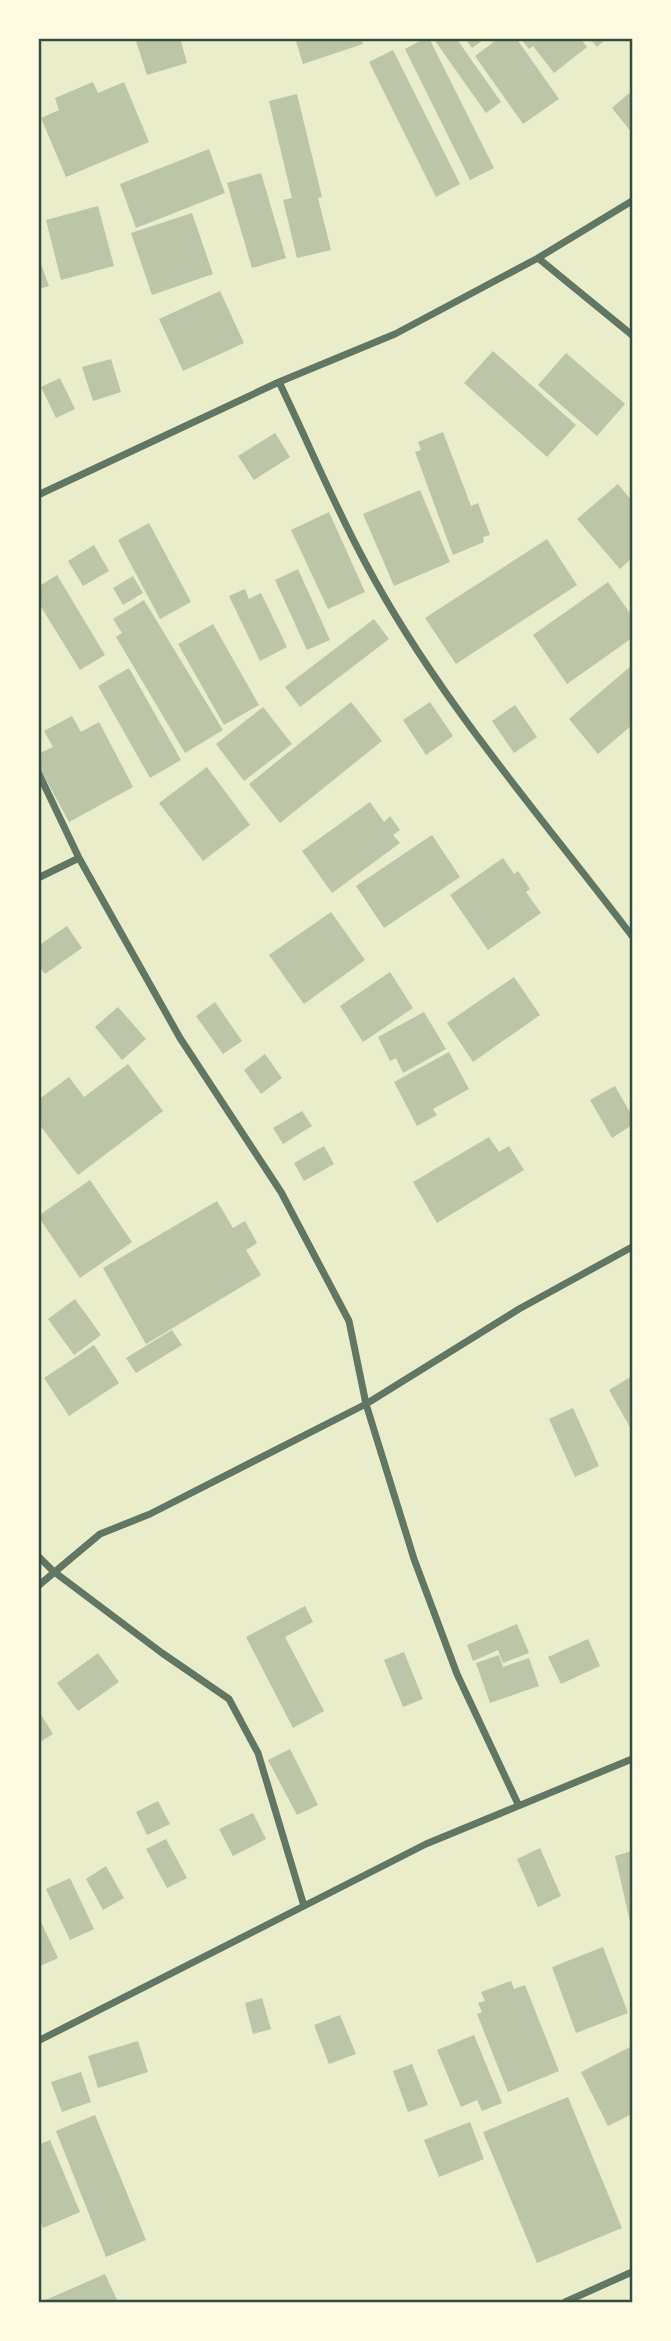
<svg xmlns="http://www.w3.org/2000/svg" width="671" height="2341" font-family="Overpass,sans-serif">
  <rect width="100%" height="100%" fill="#e9edc9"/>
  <path fill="#bcc5a7" d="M135 38H180L187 63 147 75Z
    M295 38H361L363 44 303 64Z
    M425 38H429L494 168 470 180 405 49Z
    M433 38H456L501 102 486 113Z
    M465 38H486L472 48Z
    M499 38H516L559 99 523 124 475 56Z
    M520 38H580L587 47 554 73 533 46 529 49Z
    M589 38H607L597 47Z
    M393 50 460 184 436 197 369 62Z
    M93 82 98 93 124 82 149 142 66 177 41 118 59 110 55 98Z
    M629 93 632 98V133L612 108Z
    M297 94 322 197 318 198 331 250 297 258 283 200 292 198 269 101Z
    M209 149 225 193 136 228 120 184Z
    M261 173 286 258 252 268 227 183Z
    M98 206 114 266 61 280 46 220Z
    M192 213 213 274 152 295 131 233Z
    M38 256 49 286 38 289Z
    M220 291 244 343 183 371 159 319Z
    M493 351 576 425 547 457 464 383Z
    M566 353 625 404 597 436 538 385Z
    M111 359 121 392 93 401 82 367Z
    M60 378 75 409 56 418 41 387Z
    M443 432 471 506 478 503 490 535 483 537 484 542 453 555 415 452 421 450 418 442Z
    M275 433 290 457 254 480 238 456Z
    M618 484 632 501V558L620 569 577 519Z
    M420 490 450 562 394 586 363 514Z
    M329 512 365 592 328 609 291 530Z
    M149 523 191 602 160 619 118 540Z
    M547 539 577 585 456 664 425 618Z
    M94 545 109 571 83 586 68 561Z
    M298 569 330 640 307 650 275 580Z
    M57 575 105 655 80 670 38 602V587Z
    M133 576 143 593 123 605 113 588Z
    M608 582 632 616V638L567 684 533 635Z
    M245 589 249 599 261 593 287 647 260 661 229 596Z
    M144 600 223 730 185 753 116 637 122 633 113 619Z
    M374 619 389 639 300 707 285 687Z
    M213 624 259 705 224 725 178 644Z
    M632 665V725L598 754 569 719Z
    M129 668 181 760 150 778 98 686Z
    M351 702 382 741 280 823 249 784Z
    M430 702 453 736 426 755 403 720Z
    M515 705 537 737 514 753 492 721Z
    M263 707 292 744 244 781 216 744Z
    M72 716 81 732 99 722 133 787 69 822 38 765V754L53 747 44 731Z
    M207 767 250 825 203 861 159 803Z
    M370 802 384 822 390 816 400 830 393 835 400 843 332 893 302 851Z
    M432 835 460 877 384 928 356 886Z
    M503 858 514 874 518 871 530 889 526 892 541 913 488 950 450 895Z
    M331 912 365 960 304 1004 269 955Z
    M67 926 82 948 45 974 38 965V946Z
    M390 972 413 1008 363 1042 340 1006Z
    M514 977 540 1015 473 1062 447 1023Z
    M215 1002 242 1041 223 1054 196 1016Z
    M118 1007 146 1039 122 1060 95 1027Z
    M424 1012 446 1049 403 1073 396 1058 390 1061 378 1037Z
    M449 1052 469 1089 433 1109 437 1115 417 1126 394 1082Z
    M265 1054 282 1078 261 1094 244 1070Z
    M128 1064 163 1111 78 1175 38 1123V1100L69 1077 84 1097Z
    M615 1086 632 1116V1125L612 1138 590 1100Z
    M302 1111 312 1126 283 1144 273 1128Z
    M489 1137 499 1152 509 1146 524 1170 437 1223 413 1182Z
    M324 1146 334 1164 304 1181 294 1163Z
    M90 1180 132 1242 80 1278 38 1216Z
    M217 1201 233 1228 245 1221 257 1243 246 1250 261 1275 146 1344 103 1268Z
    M75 1299 101 1335 74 1355 48 1319Z
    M172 1330 182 1345 136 1373 126 1358Z
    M94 1345 119 1383 69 1416 44 1378Z
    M632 1376V1431L609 1390Z
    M573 1408 599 1466 575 1477 549 1419Z
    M305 1606 313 1622 285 1637 324 1711 293 1728 246 1637Z
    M517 1624 529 1653 503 1663 498 1650 473 1661 467 1645Z
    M588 1639 600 1666 561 1684 548 1657Z
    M404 1652 423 1699 403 1707 384 1660Z
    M98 1653 119 1682 78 1711 57 1683Z
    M499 1655 503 1667 529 1658 539 1686 490 1703 476 1663Z
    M38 1710 53 1734 38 1743Z
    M290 1749 318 1805 297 1815 268 1760Z
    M158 1801 170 1824 147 1835 136 1812Z
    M253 1813 266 1839 233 1856 219 1829Z
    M166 1839 187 1878 167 1888 146 1849Z
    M540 1848 561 1896 538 1907 517 1859Z
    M632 1851V1926H631L615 1856Z
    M106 1866 124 1898 103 1910 86 1879Z
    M70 1878 94 1929 70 1940 46 1889Z
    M38 1916 58 1958 38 1967Z
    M603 1947 628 2013 576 2033 552 1967Z
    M511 1981 514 1989 525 1985 559 2071 508 2092 477 2014 482 2012 478 2003 485 2001 481 1992Z
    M262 1998 271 2029 253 2034 245 2003Z
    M340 2015 356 2054 329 2064 314 2025Z
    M474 2035 502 2103 482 2111 477 2100 461 2107 437 2050Z
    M138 2041 148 2072 98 2088 88 2056Z
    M632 2046V2114L608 2126 581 2072Z
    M412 2064 428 2105 408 2112 393 2071Z
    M81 2072 91 2102 62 2112 51 2082Z
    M568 2097 622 2228 537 2263 483 2132Z
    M95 2115 146 2240 106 2257 56 2131Z
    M470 2122 484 2159 439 2177 424 2140Z
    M50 2140 80 2212 43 2228 38 2218V2145Z
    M105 2274 118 2302H41Z"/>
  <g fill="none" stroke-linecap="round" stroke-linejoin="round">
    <path stroke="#617663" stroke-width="7" d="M538 258 632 335
      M279 382C308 442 334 505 366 564 437 698 541 816 632 936
      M38 495 279 382 395 334 538 258 632 201
      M38 772 79 858 180 1038 281 1192 349 1321 366 1404 414 1559 457 1674 518 1804
      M38 878 79 858
      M38 1556 53 1571 162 1653 229 1699 258 1753 304 1906
      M38 1586 100 1534 150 1514 366 1404 519 1309 632 1247
      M38 2041 426 1844 632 1759
      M565 2302 632 2272"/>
  </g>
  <rect width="671" height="2341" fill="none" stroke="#fefae0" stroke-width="80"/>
  <rect x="40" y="40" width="591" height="2261" fill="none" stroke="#344e41" stroke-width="2.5"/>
</svg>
